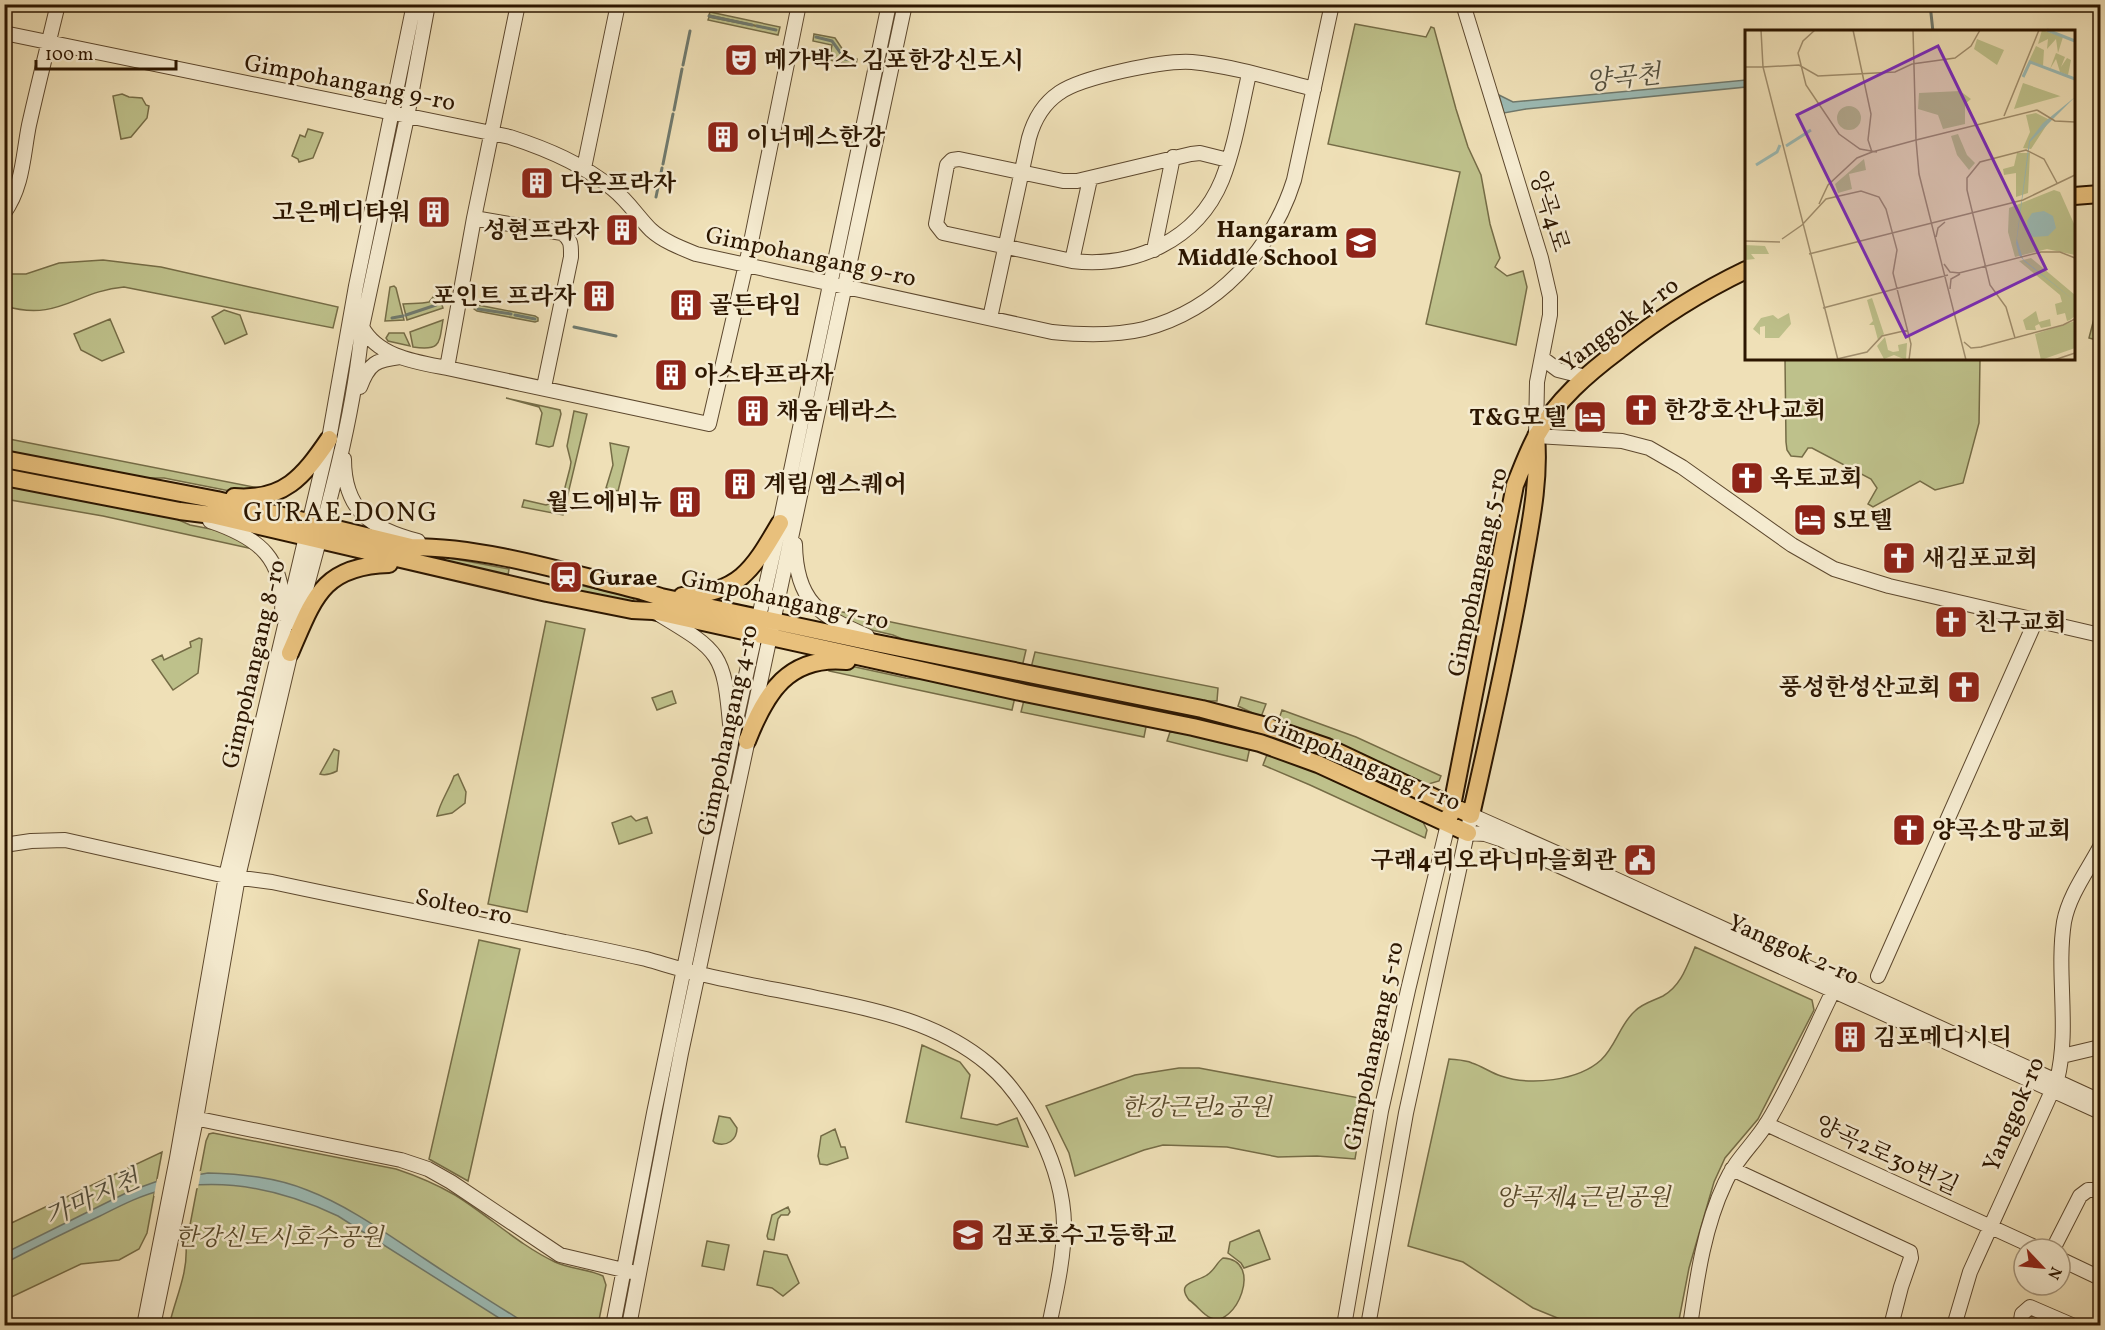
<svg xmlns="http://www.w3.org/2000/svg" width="2105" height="1330" font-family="Vollkorn,'Noto Serif KR',serif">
  <rect width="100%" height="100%" fill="#efe0b7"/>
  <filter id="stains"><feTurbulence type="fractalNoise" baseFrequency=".00333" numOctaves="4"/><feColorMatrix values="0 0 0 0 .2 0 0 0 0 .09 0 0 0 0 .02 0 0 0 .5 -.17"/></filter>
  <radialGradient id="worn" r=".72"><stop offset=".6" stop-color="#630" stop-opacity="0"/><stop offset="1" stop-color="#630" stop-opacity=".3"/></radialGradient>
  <path fill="#bec18b" stroke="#756c46" stroke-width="1.5" d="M710 12 780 27 778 35 708 20 709 17 776 30 709 15Z
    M1355 24 1426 37 1431 27 1434 28 1456 109 1468 147 1481 175 1490 224 1500 258 1495 267 1507 276 1523 271 1527 287 1516 345 1426 324 1460 172 1328 144Z
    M814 34 835 38 847 56 857 59 856 65 829 60 832 45 813 41Z
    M122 94 129 97 142 98 146 105 149 106 147 118 131 137 121 139 113 96Z
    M308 129 323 133 313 158 299 162 298 159 292 156 300 135 305 137Z
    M103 260 161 267 338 307 333 328 124 287C76 291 58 322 5 306V274H26L59 263Z
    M394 286 396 288 404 320 385 321 390 287Z
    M433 297 440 299 443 308 407 320 403 304C412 303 420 304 429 302Z
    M478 305 535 316 538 318V321L535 322 477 311 474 309Z
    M2097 307 2100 308V341L2089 338Z
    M224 310 240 315 247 334 225 344 212 317Z
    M110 319 124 352 102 361 81 350 74 334Z
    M443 320C439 344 441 351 413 347L410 332Z
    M389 333H404L410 346 388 341 386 338Z
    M1785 359H1980L1979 423 1963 483 1935 490 1920 481 1873 507 1868 504 1877 488 1871 479 1812 448H1808L1802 457 1791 456 1787 450 1786 442Z
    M506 398 560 410 561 414 553 446 549 447 536 444 542 413 539 407Z
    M574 411 587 414 563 515 522 507 524 500 546 505 558 501 563 495 570 468 571 462 567 446Z
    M4 438 264 489 240 493 164 478H146L5 452Z
    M610 443 629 447 618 491 606 488 613 465Z
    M4 466 184 501 185 503 184 504 5 471Z
    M4 484 170 516 190 525 226 532 253 549 103 516 5 499Z
    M444 557 509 569 508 575 445 562 442 559Z
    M557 580 632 597 634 600 631 602 555 586Z
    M833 610 1026 650 1022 667 907 641 893 635 854 626 832 613Z
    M546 621 585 629 527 912 488 904Z
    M199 638 202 639 198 673 173 690 152 660 162 655 164 660 191 647 190 642Z
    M881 652 1188 713 1257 732 1256 734 881 654Z
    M1035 652 1218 688 1217 701H1202L1031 668Z
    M830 664 846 665 906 678 934 680 1015 697 1012 710 829 671Z
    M672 691 676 703 657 710 652 698Z
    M1241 697 1266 704 1261 717 1238 706Z
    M1024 700 1131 720 1146 727 1144 737 1021 712Z
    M1282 710 1356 737 1441 776 1439 781 1425 785 1278 722Z
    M1170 732 1197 734 1250 747 1247 761 1167 741Z
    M334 749 339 751 337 771C331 774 326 776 320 774Z
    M1268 752 1328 777 1423 822 1427 830 1425 838 1310 785 1263 765Z
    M458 774 466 792 465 803 452 813 437 816C440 802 449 790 454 776Z
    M631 816 636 821 647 817 652 833 619 844 612 823Z
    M479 940 520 949 468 1181 429 1159Z
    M1695 947 1812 1000 1814 1010 1758 1119 1725 1158 1714 1182 1689 1268 1678 1325H1566L1565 1321 1533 1308 1463 1262 1408 1246 1449 1059C1457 1060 1465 1060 1472 1063 1482 1066 1491 1073 1501 1076 1530 1086 1578 1081 1601 1060 1616 1046 1620 1024 1635 1011 1643 1003 1653 1001 1663 996 1681 986 1687 966 1695 947Z
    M922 1045 960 1062 970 1075 961 1118 997 1125 1017 1118 1028 1147 906 1122Z
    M1179 1068H1199L1365 1099 1355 1159 1317 1156 1278 1157 1227 1147 1163 1145 1144 1150 1075 1176 1069 1153 1046 1106 1135 1075Z
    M719 1116 730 1118 737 1128C737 1140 727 1147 715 1143L713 1141Z
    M835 1129 841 1147H845L848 1158 827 1165 820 1164 818 1156 821 1136Z
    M213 1133 396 1169C417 1176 436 1184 455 1195 489 1216 519 1245 555 1262 570 1269 588 1269 603 1276L606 1285 598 1325 169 1326C175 1299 188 1274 186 1246L206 1141 209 1134Z
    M162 1152 147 1233 139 1249 119 1260 81 1264 5 1300V1226Z
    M788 1207 790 1212 788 1215H781L778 1219 774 1240 768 1239 767 1236 772 1215Z
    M1259 1230 1270 1259 1244 1268 1241 1263 1228 1253 1230 1242Z
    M707 1241 729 1245 724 1270 702 1266Z
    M764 1251 787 1255 799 1283 783 1296 772 1288 757 1285Z
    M1223 1258C1265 1260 1235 1329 1211 1318 1203 1315 1197 1305 1189 1300 1175 1282 1197 1282 1207 1275 1214 1271 1217 1262 1223 1258Z"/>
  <path fill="#9cbbb5" stroke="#6f796d" stroke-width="1.5" d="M1746 80V87L1526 109 1504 113 1499 95 1513 102Z
    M208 1173C241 1174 275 1177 307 1190 349 1206 387 1234 425 1259 459 1282 494 1303 528 1325H510L338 1216C283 1190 224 1176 163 1190 141 1195 120 1206 100 1216 68 1231 36 1247 5 1263V1253L130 1191 155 1182Z"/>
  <path fill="#efe0b7" d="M201 1171 198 1188 154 1196 157 1179Z"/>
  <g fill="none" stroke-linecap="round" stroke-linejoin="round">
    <path stroke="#6f796d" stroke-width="3" d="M1930 4 1933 32
      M709 16 752 25
      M757 26 776 30
      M816 37 832 41 845 59 854 60
      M683 65 690 31
      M674 110 682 69
      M663 164 673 114
      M656 197 662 168
      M478 309 511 314
      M406 315 436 305
      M515 315 535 319
      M392 318 403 316
      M574 327 616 336"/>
    <defs>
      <path id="minor" d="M518 4 474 218 447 368 709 424 750 247 799 4
        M1463 4 1541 258 1550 297V315L1537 382 1536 436 1622 441 1649 448 1682 467 1792 545 1834 569 1889 586 2100 635
        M4 33 510 137C547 149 583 164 613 189 628 201 638 217 651 230 663 241 681 248 696 254L1052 332C1082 335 1115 336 1144 329 1217 310 1272 250 1294 180L1332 4
        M1228 160 1200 153 1191 154 1077 181H1063L959 159 952 160 947 165 936 224 943 233 1072 261C1134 268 1197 241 1222 180 1235 147 1241 109 1249 74
        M584 168 618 4
        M4 213C23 187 23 155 29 125 38 85 48 45 58 4
        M474 218 562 233C572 240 571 246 571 257L544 387
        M1154 250 1173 157
        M1072 261 1090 179
        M990 318 1029 138C1034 120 1043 104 1059 93 1081 77 1164 60 1192 62 1232 66 1275 79 1314 89
        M362 327C378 357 416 362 447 368
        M1542 358 1558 370 1586 377
        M360 387C369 363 376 360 400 357
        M344 459C344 510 371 529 418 541
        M210 521C260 538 285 559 282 614
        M795 544C796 602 819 615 867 636
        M660 615C720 651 724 654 730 724
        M297 624C322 526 353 428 362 327L407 117 428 4
        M1468 833 1485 834 1500 839 2100 1112
        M4 845 31 841 65 840 226 876 272 882C369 903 467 921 565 942 592 947 619 953 646 959 664 964 682 970 700 974 739 983 778 990 817 998 878 1010 939 1023 988 1064 1029 1099 1063 1169 1064 1224 1064 1258 1056 1292 1049 1326
        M1878 976 2036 620
        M2062 1056 2100 1047
        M189 1117 401 1160 428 1169 451 1182 560 1255 632 1272
        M1766 1124 2039 1249
        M1732 1169 1910 1252 1911 1258 1901 1287 1891 1326
        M2053 1249 2080 1196 2088 1190H2100
        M2060 1259 2100 1278
        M144 1326 177 1158 226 876 329 439 356 286 414 4
        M153 1326 196 1119 238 877 293 643
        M613 1326 654 1113 732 738 780 523 889 4
        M629 1326 681 1053 905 4
        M1344 1326 1381 1111 1408 990 1448 824
        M1368 1326 1406 1113 1471 815 1606 875 2100 1101
        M1690 1326C1697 1278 1704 1227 1725 1183 1735 1160 1754 1144 1767 1123 1794 1079 1814 1029 1837 983
        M1954 1326 1970 1272 2057 1080C2070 1029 2056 974 2064 922 2069 895 2088 870 2100 847
        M2020 1326 2022 1314 2030 1307 2074 1326"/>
      <path id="major" d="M2074 196 2100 194
        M4 459 217 500 411 547C487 547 568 573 642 591L661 597 871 642 1202 709 1266 726 1327 747 1471 815C1489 735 1508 654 1522 572 1530 526 1540 482 1536 436
        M4 477 180 511 212 515 547 593 632 610 653 611 1025 693 1193 727 1260 743 1318 764 1468 833
        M234 497C284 501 303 477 329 439
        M682 596C740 593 753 569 780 523
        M290 653C314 598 322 566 389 564
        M747 741C766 693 788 655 847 661
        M1450 816 1515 485C1522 468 1528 451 1537 435 1557 400 1587 374 1619 350 1659 318 1700 292 1746 270"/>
    </defs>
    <use href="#minor" stroke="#5d482e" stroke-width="16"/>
    <use href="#major" stroke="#2c1600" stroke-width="20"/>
    <use href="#minor" stroke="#f5ebd0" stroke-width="14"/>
    <use href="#major" stroke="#e8c07c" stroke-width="16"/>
  </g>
  <defs>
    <symbol id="theatre-square" viewBox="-11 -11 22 22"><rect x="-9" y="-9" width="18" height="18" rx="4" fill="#8f2418" stroke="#f5ebd0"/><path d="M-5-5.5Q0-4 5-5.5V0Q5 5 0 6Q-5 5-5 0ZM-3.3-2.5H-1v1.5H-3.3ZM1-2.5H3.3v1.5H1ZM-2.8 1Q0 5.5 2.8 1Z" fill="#fff"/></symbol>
    <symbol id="building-square" viewBox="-11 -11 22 22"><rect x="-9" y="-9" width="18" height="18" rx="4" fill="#8f2418" stroke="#f5ebd0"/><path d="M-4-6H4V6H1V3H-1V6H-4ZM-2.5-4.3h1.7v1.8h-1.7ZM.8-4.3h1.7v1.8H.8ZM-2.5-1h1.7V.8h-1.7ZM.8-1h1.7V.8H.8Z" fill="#fff"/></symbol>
    <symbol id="school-square" viewBox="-11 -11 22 22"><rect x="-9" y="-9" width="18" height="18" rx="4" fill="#8f2418" stroke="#f5ebd0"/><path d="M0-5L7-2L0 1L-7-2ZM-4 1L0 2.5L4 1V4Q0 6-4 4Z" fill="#fff"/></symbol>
    <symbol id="church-square" viewBox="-11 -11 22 22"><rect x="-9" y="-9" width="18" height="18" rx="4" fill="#8f2418" stroke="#f5ebd0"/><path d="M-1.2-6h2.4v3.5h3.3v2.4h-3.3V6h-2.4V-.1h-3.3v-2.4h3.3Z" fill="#fff"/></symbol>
    <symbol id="hotel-square" viewBox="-11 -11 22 22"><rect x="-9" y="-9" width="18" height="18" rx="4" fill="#8f2418" stroke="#f5ebd0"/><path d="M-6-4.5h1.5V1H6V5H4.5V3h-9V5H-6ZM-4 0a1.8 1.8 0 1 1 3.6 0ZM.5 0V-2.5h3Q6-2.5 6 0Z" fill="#fff"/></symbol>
    <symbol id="station-square" viewBox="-11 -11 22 22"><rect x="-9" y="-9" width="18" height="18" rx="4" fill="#8f2418" stroke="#f5ebd0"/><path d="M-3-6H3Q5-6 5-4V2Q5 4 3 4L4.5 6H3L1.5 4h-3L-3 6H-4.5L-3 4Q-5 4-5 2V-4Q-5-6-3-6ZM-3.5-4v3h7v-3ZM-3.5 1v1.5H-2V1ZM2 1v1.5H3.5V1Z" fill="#fff"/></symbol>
    <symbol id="civic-square" viewBox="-11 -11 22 22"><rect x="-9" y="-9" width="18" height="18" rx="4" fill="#8f2418" stroke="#f5ebd0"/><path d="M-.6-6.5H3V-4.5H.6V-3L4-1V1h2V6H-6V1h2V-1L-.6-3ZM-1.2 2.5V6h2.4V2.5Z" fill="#fff"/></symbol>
  </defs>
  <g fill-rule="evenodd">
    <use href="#theatre-square" x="722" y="41" width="38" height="38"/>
    <use href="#building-square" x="704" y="118" width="38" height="38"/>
    <use href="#building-square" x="518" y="164" width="38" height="38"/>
    <use href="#building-square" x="415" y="193" width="38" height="38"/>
    <use href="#building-square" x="603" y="211" width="38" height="38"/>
    <use href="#school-square" x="1342" y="224" width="38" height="38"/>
    <use href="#building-square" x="580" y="277" width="38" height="38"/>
    <use href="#building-square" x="667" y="286" width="38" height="38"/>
    <use href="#building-square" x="652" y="356" width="38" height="38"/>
    <use href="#church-square" x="1622" y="391" width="38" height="38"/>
    <use href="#building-square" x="734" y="392" width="38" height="38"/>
    <use href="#hotel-square" x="1571" y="398" width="38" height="38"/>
    <use href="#church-square" x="1728" y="459" width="38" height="38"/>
    <use href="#building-square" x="721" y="465" width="38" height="38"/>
    <use href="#building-square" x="666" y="483" width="38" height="38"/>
    <use href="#hotel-square" x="1791" y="501" width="38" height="38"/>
    <use href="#church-square" x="1880" y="539" width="38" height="38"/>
    <use href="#station-square" x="547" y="558" width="38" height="38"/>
    <use href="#church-square" x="1932" y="603" width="38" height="38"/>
    <use href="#church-square" x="1945" y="668" width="38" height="38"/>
    <use href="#church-square" x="1890" y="811" width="38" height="38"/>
    <use href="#civic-square" x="1621" y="841" width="38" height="38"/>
    <use href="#building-square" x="1831" y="1018" width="38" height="38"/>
    <use href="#school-square" x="949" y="1216" width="38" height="38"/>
  </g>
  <g text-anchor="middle" stroke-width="5" stroke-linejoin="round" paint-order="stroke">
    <g font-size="24" font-weight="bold" fill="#2c1600" stroke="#f5ebd0" text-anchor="start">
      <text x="764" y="68">메가박스 김포한강신도시</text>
      <text x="746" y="145">이너메스한강</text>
      <text x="560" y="191">다온프라자</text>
      <text x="411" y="220" text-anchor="end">고은메디타워</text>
      <text x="1338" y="237" text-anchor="end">Hangaram<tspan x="1338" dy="28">Middle School</tspan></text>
      <text x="599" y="238" text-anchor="end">성현프라자</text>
      <text x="576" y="304" text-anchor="end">포인트 프라자</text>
      <text x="709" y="313">골든타임</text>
      <text x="694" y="383">아스타프라자</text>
      <text x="1664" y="418">한강호산나교회</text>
      <text x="776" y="419">채움 테라스</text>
      <text x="1567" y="425" text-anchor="end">T&amp;G모텔</text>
      <text x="1770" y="486">옥토교회</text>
      <text x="763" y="492">계림 엠스퀘어</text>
      <text x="662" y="510" text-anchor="end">월드에비뉴</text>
      <text x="1833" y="528">S모텔</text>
      <text x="1922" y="566">새김포교회</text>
      <text x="589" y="585">Gurae</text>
      <text x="1974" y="630">친구교회</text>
      <text x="1941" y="695" text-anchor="end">풍성한성산교회</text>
      <text x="1932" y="838">양곡소망교회</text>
      <text x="1617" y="868" text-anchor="end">구래4리오라니마을회관</text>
      <text x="1873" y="1045">김포메디시티</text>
      <text x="991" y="1243">김포호수고등학교</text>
    </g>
    <g font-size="24" fill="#2c1600" stroke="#f5ebd0">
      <text transform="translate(350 82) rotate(11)" y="8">Gimpohangang 9-ro</text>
      <text transform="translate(1550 211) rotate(73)" y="8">양곡4로</text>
      <text transform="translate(811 256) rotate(12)" y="8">Gimpohangang 9-ro</text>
      <text transform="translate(1619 324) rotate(-37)" y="8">Yanggok 4-ro</text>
      <text transform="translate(1477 572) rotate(-78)" y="8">Gimpohangang 5-ro</text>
      <text transform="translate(785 599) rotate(12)" y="8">Gimpohangang 7-ro</text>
      <text transform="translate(253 664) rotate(-77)" y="8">Gimpohangang 8-ro</text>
      <text transform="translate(727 730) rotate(-78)" y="8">Gimpohangang 4-ro</text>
      <text transform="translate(1362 762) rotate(23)" y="8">Gimpohangang 7-ro</text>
      <text transform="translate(464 906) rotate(12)" y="8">Solteo-ro</text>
      <text transform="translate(1794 949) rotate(24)" y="8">Yanggok 2-ro</text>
      <text transform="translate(1373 1046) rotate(-78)" y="8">Gimpohangang 5-ro</text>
      <text transform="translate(2013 1114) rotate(-67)" y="8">Yanggok-ro</text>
      <text transform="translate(1887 1155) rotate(25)" y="8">양곡2로30번길</text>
    </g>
    <g font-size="24" font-style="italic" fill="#58492a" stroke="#f5ebd0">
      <text x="1196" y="1115">한강근린2공원</text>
      <text x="1583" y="1205">양곡제4근린공원</text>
      <text x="279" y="1245">한강신도시호수공원</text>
    </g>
    <g font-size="26" font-style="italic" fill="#53503f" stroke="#f5ebd0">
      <text transform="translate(1623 77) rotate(-6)" y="9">양곡천</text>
      <text transform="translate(92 1197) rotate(-24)" y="9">가마지천</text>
    </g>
    <g font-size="27" letter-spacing="1.5" fill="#2c1600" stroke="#f5ebd0">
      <text x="341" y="521">GURAE-DONG</text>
    </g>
  </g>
  <g transform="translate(1745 30)">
    <rect width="330" height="330" fill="#efe0b7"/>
    <path d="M297 0 318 7 313 23 311 9 302 19 303 9 293 14ZM232 9 259 20 252 35 229 19ZM291 16 299 20 298 36 284 31ZM311 23 320 27 316 37 322 28 326 30 323 45 315 42 311 29 305 39ZM278 53 315 66H316L269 79ZM215 61 226 69 220 74V94L198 99 193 85 173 79 174 63ZM92 88a12 12 0 1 1 24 0a12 12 0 1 1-24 0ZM291 83 305 90 286 119 278 118 285 102 281 85ZM213 104 222 125 230 133 224 140 212 125 206 106ZM272 123H285L283 163 271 167V143L259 145 258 139 269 136ZM119 129 121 140 104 144 107 159 93 163 90 154ZM309 160 315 162 330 196V225L302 219 270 227 263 202 264 178ZM0 215 20 216 24 224H6L10 229 0 230ZM286 228 330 265V286L325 290 322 291 320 283 312 285 310 274 317 272 315 265 274 231ZM127 268 139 304 133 310 129 295H124L128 291 122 270ZM291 281 294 292 305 289 306 296 296 298 294 294 290 296 291 300H281L278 290ZM44 283 46 294 34 308H20V296L15 297V305L8 299 16 288 28 285 33 289ZM330 291V318L296 330 290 304ZM140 307 143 320 148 322 154 321 153 315 162 313 161 330 149 325 139 329 132 316Z" fill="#bec18b"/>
    <path d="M330 67 285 112 272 209 278 229 330 271 280 232 274 225 271 213 284 111 298 93ZM299 181 308 186 311 198 303 206 288 207 283 202 282 191 287 183Z" fill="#9cbbb5"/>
    <path fill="none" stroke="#9cbbb5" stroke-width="3" d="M302 0 330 11M278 47 285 32 330 49M41 116 66 100M11 135 32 122 35 115"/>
    <path fill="none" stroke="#a18f6e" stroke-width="1.5" d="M70 0 58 11 53 23 61 55 94 104 115 119 132 122M168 0 171 110 292 80M0 37H18L16 0M292 80 310 91 330 92M259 86 294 0M127 122 171 110 174 144 221 330M74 174 83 155 112 128 127 122 123 110 126 84 108 0M191 207 193 198 200 192M37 209 57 195 81 169 116 161 134 167 141 179 152 220 148 243 166 314 164 330M0 211 35 212M64 224 278 170 330 145M199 234 205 242 215 243M214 243 296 222H315L330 228M205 259 206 249 215 244M78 278 203 245M270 308 261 277 245 255 222 160V148L235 132 281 120 299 129 312 153M219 312 226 318 237 317M236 317 318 295 330 289M92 329 122 322 137 306 163 300M93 330 18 37 54 35 73 46 150 42 167 34 210 28 226 16 235 0M309 330 330 323"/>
    <path fill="#7b2cbf" fill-opacity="0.15" stroke="#7b2cbf" stroke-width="3" d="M193 16 301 239 161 307 52 85Z"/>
    <rect width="330" height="330" fill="none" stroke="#2c1600" stroke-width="3"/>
  </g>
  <rect width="2105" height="1330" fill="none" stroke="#efe0b7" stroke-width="24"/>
  <rect x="6" y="6" width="2093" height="1318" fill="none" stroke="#2c1600" stroke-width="3"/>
  <rect x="12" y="12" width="2081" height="1306" fill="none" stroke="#2c1600" stroke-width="1.5"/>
  <g transform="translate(2042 1267) rotate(116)"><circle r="28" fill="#f5ebd0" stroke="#a5967d" stroke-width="1.5"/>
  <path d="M0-4.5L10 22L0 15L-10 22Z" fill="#8f2418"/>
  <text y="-9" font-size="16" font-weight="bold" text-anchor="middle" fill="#2c1600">N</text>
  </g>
  <path d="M36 60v9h140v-9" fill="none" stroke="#2c1600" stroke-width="3"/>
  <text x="45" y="60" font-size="18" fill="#2c1600" stroke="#f5ebd0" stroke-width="4.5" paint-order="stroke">100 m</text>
  <rect width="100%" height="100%" filter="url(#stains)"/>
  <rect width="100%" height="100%" fill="url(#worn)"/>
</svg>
